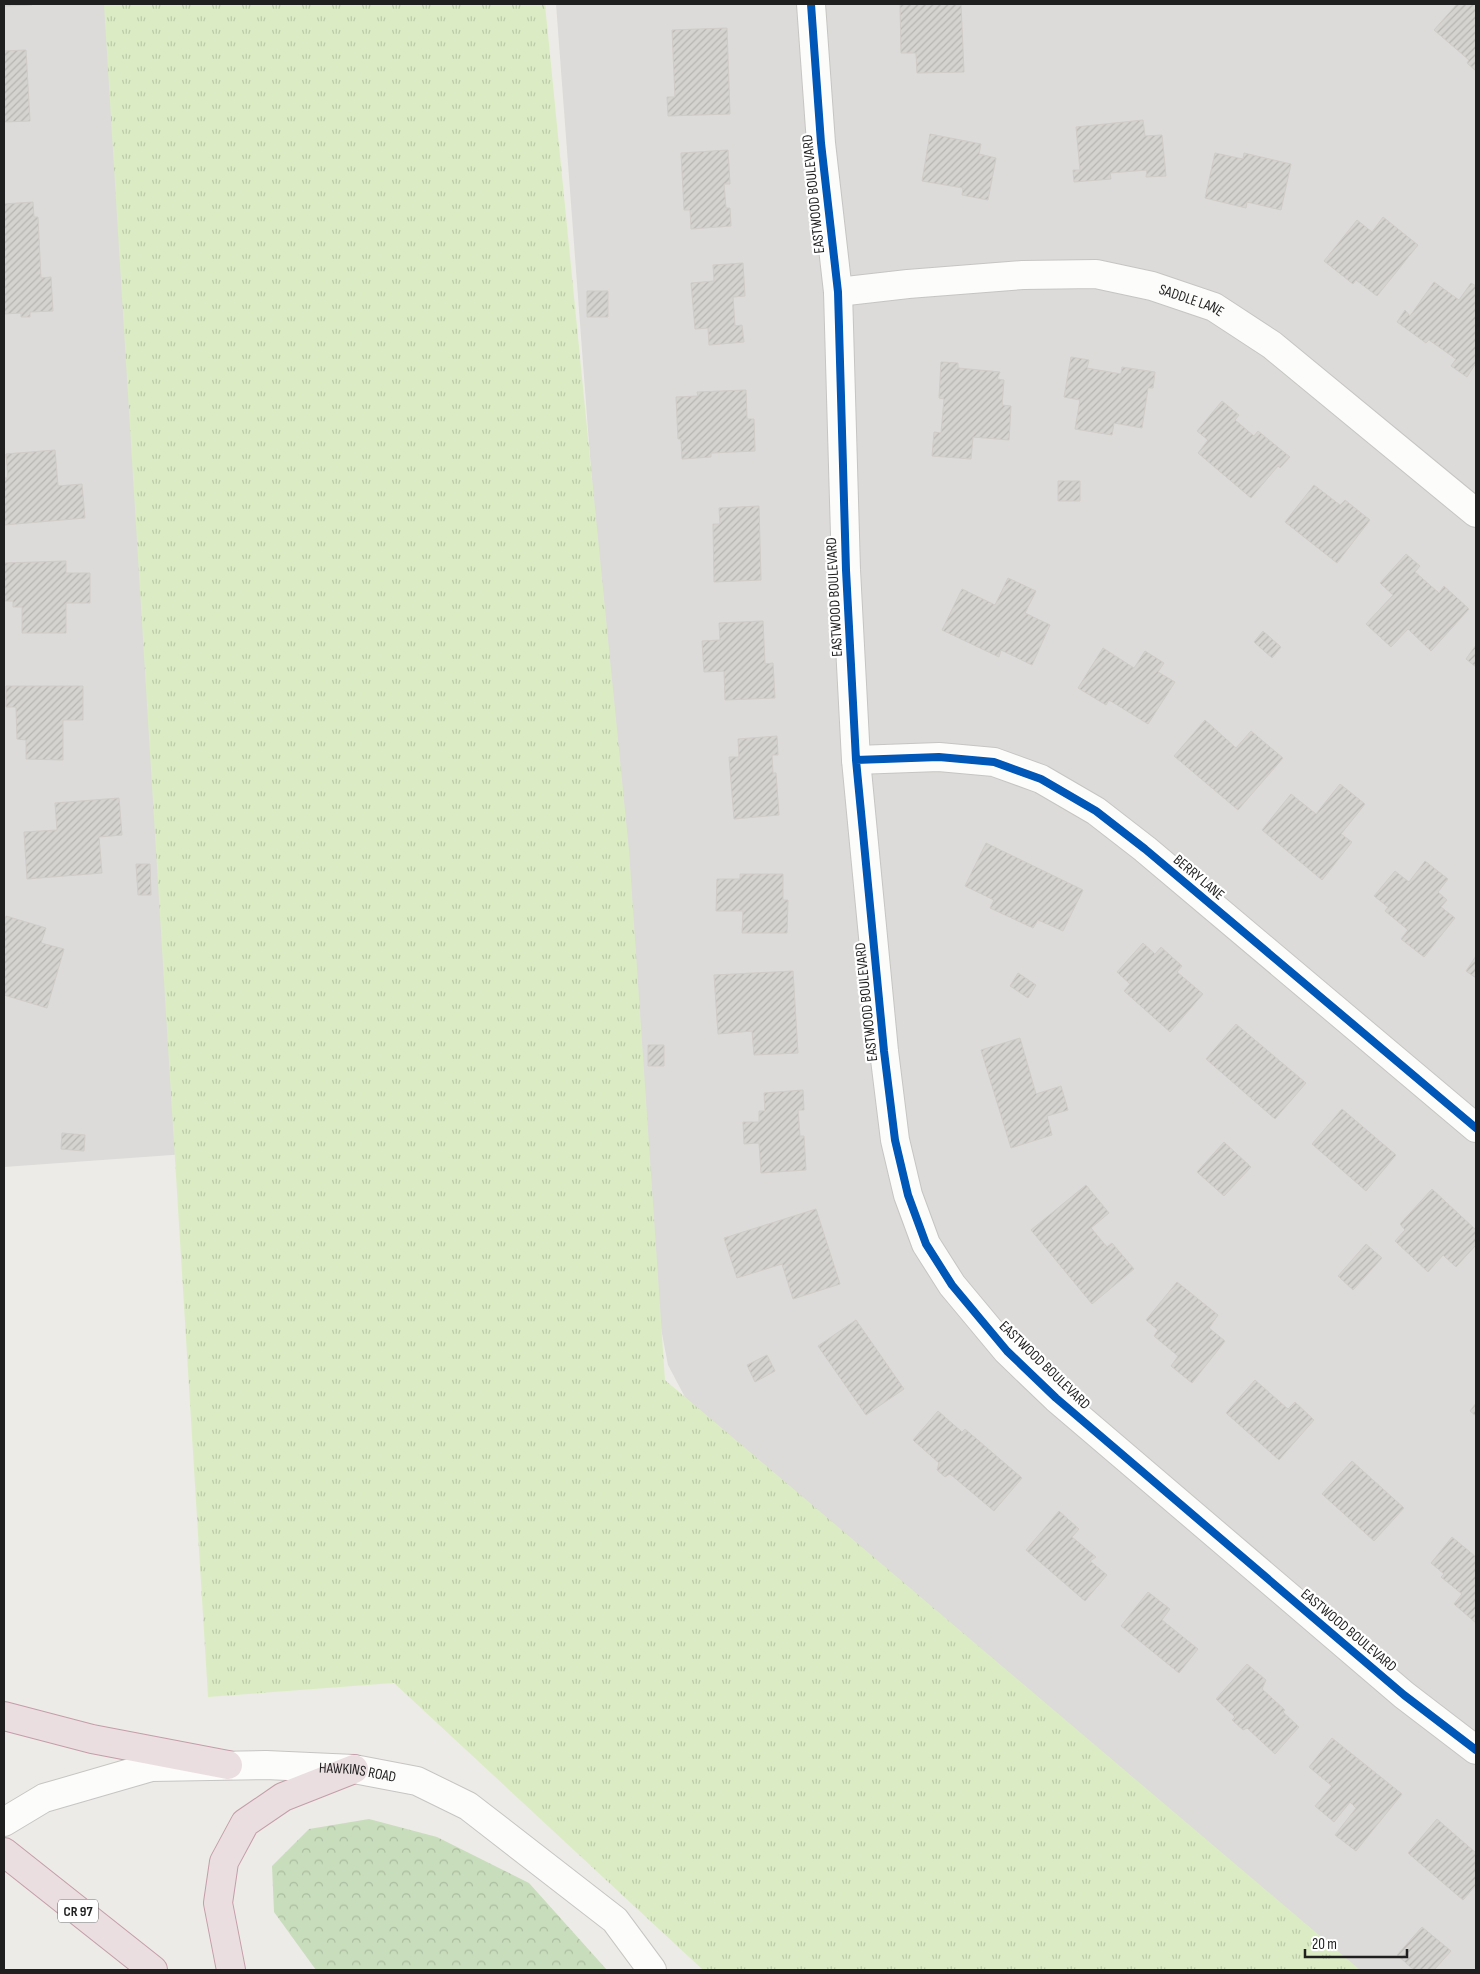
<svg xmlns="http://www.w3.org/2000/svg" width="1480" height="1974" font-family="'Sofia Sans Condensed',sans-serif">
  <defs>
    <pattern id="grass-tufts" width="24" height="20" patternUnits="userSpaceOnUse" patternTransform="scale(1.25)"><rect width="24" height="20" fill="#dbecc4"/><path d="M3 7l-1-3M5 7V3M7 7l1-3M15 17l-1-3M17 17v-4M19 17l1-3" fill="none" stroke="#bccaa8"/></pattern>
    <pattern id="forest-crowns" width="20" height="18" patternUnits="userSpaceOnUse" patternTransform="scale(1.25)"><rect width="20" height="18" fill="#c8ddbb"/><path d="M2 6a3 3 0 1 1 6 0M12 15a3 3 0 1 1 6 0" fill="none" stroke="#abbda0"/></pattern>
    <pattern id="building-hatch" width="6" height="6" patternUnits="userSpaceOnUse" patternTransform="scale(1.25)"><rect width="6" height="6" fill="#d5d3d0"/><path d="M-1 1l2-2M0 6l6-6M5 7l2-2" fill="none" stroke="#b6b5b2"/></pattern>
  </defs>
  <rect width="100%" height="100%" fill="#edebe7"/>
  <path fill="#dcdbd9" d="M4 4H118L200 1153 4 1167Z
    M556 4H1476V1970H1350L705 1435 668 1365 652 1281Z"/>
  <path fill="url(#grass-tufts)" d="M104 4H545L629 851 665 1380 1360 1970H703L394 1683 208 1697Z"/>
  <path fill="url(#forest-crowns)" d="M369 1819 437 1837 529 1883 607 1970H316L274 1912 272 1866 309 1829Z"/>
  <path fill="url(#building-hatch)" stroke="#d0ccc8" d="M4 4H32V5L4 6Z
    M900 4H961L964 72 917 73 916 53H901Z
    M1457 4H1476V71L1467 63 1469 60 1434 30Z
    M727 28 730 114 668 116 667 97H675L672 30Z
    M26 50 30 121 4 122V51Z
    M1143 120 1145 136 1162 135 1166 176 1146 177 1147 170 1110 173 1111 179 1074 182 1073 170H1080L1076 127Z
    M930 134 981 144 979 154 996 158 988 200 962 195 963 188 922 181Z
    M728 150 730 184H724L726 208H730L731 226 691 229 690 210H684L681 153Z
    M1215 153 1243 159 1244 153 1291 164 1281 210 1247 202 1246 208 1205 198Z
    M33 202 34 217H38L41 278 51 277 53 311 30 312V317H21V313L4 314V204Z
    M1383 217 1418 245 1377 296 1356 280 1353 284 1324 261 1357 220 1372 232Z
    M743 263 745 296 733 297 735 326 742 325 744 342 709 345 708 328 695 329 691 283 714 281 713 265Z
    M1434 282 1459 300 1471 283 1476 286V363L1467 377 1451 366 1456 359 1429 340 1426 343 1397 322 1405 310 1410 316Z
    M587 291H608V317H587Z
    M1071 357 1089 360 1087 368 1121 374 1122 367 1155 372 1153 388H1148L1142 428 1114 423 1112 435 1075 429 1080 400 1064 397Z
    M941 362 958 363V368L1000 372 997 379 1004 380 1002 405 1011 406 1009 440 973 437 971 459 932 456 934 432 941 433 944 399 939 398Z
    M746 390 747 419H754L755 451 711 453V457L682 459 681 439H678L676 397 698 396 697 392Z
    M1222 401 1239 415 1235 420 1254 436 1258 431 1290 457 1280 468 1278 466 1251 498 1198 453 1208 440 1197 431Z
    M55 450 58 486 82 484 85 518 4 525V478H8L6 454Z
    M1058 481H1080V501H1058Z
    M1314 485 1340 505 1345 500 1370 520 1337 563 1285 522Z
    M759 506 761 580 714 582 713 524H720L719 508Z
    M1406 554 1420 566 1415 572 1439 593 1444 586 1469 609 1431 651 1408 629 1391 647 1366 624 1393 595 1380 583Z
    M66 561V573H90V603H66V633H22V607H13V601H4V563Z
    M1008 578 1036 591 1025 613 1050 625 1032 665 1001 650 999 657 942 630 962 589 995 605Z
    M763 621 765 664 773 663 775 698 725 700 724 671 704 672 702 641 720 640 719 623Z
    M1263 631 1281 647 1272 658 1254 642Z
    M1476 645V667L1466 659Z
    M1103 648 1134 668 1145 651 1164 663 1158 672 1175 682 1148 724 1109 700 1106 705 1078 688Z
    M6 686H83V720H63V760L26 759V740L17 739 16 707H6Z
    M1205 720 1236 748 1251 731 1283 758 1238 810 1174 756Z
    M777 736 778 755H772L773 773H776L779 815 734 819 729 757H739L738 739Z
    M1340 784 1365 804 1341 834 1352 842 1322 880 1262 830 1291 794 1316 814Z
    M119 798 122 835 99 837 102 873 27 879 24 832 57 830 55 803Z
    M986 843 1083 890 1063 931 1038 920 1033 928 990 908 994 900 965 886Z
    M1425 861 1448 879 1438 892 1447 900 1441 907 1455 918 1424 957 1401 939 1408 930 1385 911 1388 907 1374 896 1395 871 1409 882Z
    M136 864H150L151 895H138Z
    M740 874H783V900H788L787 933H742L743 911H716L717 879H740Z
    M6 916 46 928 41 943 64 949 47 1008 4 995V923Z
    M1143 943 1155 954 1161 947 1182 966 1177 972 1203 994 1170 1032 1124 991 1130 984 1117 972Z
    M1476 956V978L1466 971Z
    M793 971 798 1053 754 1055 752 1031 718 1034 714 975Z
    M1018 973 1036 985 1028 998 1010 986Z
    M1236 1024 1306 1083 1275 1119 1206 1059Z
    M1020 1038 1036 1094 1061 1086 1068 1110 1047 1116 1052 1135 1011 1148 981 1050Z
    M648 1045H664V1066H648Z
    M803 1090 804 1110H798L800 1136H804L806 1170 761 1173 759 1143 744 1144 743 1122H759V1111H765L764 1093Z
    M1342 1109 1396 1155 1366 1191 1312 1144Z
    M62 1133 85 1135 84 1151 61 1149Z
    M1224 1142 1251 1167 1224 1196 1197 1172Z
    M1086 1185 1109 1213 1091 1228 1107 1247 1112 1243 1134 1269 1092 1304 1031 1230Z
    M1432 1189 1476 1230V1245L1456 1267 1443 1255 1428 1272 1395 1241 1405 1230 1400 1224Z
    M816 1209 840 1284 793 1299 782 1264 737 1278 724 1238Z
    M1366 1244 1382 1258 1353 1290 1338 1276Z
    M1177 1282 1218 1315 1209 1328 1225 1341 1192 1383 1171 1366 1178 1356 1154 1336 1158 1330 1146 1320Z
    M856 1320 904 1389 866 1415 818 1346Z
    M767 1355 775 1371 755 1382 747 1365Z
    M1255 1380 1288 1409 1295 1402 1314 1420 1279 1460 1226 1413Z
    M1476 1403V1416L1470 1411Z
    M938 1411 962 1432 965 1429 1022 1478 994 1511 950 1474 945 1477 937 1470 939 1463 913 1440Z
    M1352 1461 1404 1508 1374 1541 1322 1494Z
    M1059 1511 1079 1529 1072 1537 1096 1557 1090 1561 1107 1575 1085 1601 1026 1550Z
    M1452 1537 1476 1557V1623L1454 1604 1462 1594 1441 1577 1444 1574 1431 1563Z
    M1148 1592 1170 1609 1162 1620 1198 1649 1179 1673 1121 1626Z
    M1247 1664 1266 1680 1262 1689 1285 1710 1283 1712 1299 1727 1275 1754 1247 1728 1243 1730 1232 1720 1235 1717 1216 1699Z
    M1332 1738 1402 1794 1356 1851 1335 1835 1356 1808 1350 1802 1334 1822 1315 1806 1332 1786 1309 1767Z
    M1437 1819 1476 1853V1885L1463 1900 1408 1853Z
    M1422 1927 1451 1951 1434 1970H1414L1397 1955Z"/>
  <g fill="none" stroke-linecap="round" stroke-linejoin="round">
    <defs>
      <g id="minor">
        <path d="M811 4 821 143 838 292 846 570 856 760 884 1051 895 1140 908 1195 926 1244 952 1285 1007 1351 1056 1398 1404 1695 1476 1750"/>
        <path id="s1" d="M838 292 908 284 1023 275 1096 274 1152 286 1214 307 1272 345 1476 513"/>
        <path d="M856 760 939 757 994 762 1041 779 1096 811 1145 849 1476 1128"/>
        <path id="s2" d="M4 1822 44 1798 151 1767 266 1765 354 1769 417 1781 468 1806 615 1920 652 1970"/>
      </g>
      <path id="highway" d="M4 1716 92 1739 228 1765
        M4 1852 153 1970
        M231 1970 218 1903 224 1862 245 1823 283 1797 354 1769"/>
    </defs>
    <use href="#minor" stroke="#c6c5c3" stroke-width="30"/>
    <use href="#highway" stroke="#c49da9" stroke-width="30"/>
    <use href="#minor" stroke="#fcfcfb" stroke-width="28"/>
    <use href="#highway" stroke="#eadee0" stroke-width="28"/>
    <defs>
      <path id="cycleway" d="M811 4 821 143 838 292 846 570 856 760 884 1051 895 1140 908 1195 926 1244 952 1285 1007 1351 1056 1398 1404 1695 1476 1750
        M856 760 939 757 994 762 1041 779 1096 811 1145 849 1476 1128"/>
    </defs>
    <use href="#cycleway" stroke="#fff" stroke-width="11"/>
    <use href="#cycleway" stroke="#0057b8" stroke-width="8"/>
  </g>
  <g text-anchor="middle" stroke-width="4.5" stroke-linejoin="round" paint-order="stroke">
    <rect fill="#fff" stroke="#626262" stroke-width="1" x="58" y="1899.5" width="40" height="23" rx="4"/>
    <g font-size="14" font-weight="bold" fill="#1f1f1f">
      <text x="78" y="1916">CR 97</text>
    </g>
    <g font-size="15" fill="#1f1f1f" stroke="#fff">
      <text transform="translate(813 194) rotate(-96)" y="5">EASTWOOD BOULEVARD</text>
      <text dy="5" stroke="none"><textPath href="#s1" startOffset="358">SADDLE LANE</textPath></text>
      <text transform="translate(834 597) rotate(-93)" y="5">EASTWOOD BOULEVARD</text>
      <text transform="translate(1199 877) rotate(40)" y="5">BERRY LANE</text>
      <text transform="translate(866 1002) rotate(-96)" y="5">EASTWOOD BOULEVARD</text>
      <text transform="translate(1045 1365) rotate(44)" y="5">EASTWOOD BOULEVARD</text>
      <text transform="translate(1349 1630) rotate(40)" y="5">EASTWOOD BOULEVARD</text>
      <text dy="5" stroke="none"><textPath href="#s2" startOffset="365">HAWKINS ROAD</textPath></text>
    </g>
  </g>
  <rect width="1480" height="1974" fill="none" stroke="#1f1f1f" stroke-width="10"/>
  <path d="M1305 1949v8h102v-8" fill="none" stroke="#1f1f1f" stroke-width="2.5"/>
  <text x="1312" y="1949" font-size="15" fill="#1f1f1f" stroke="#ffffff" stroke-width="4" paint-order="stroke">20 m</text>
</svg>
